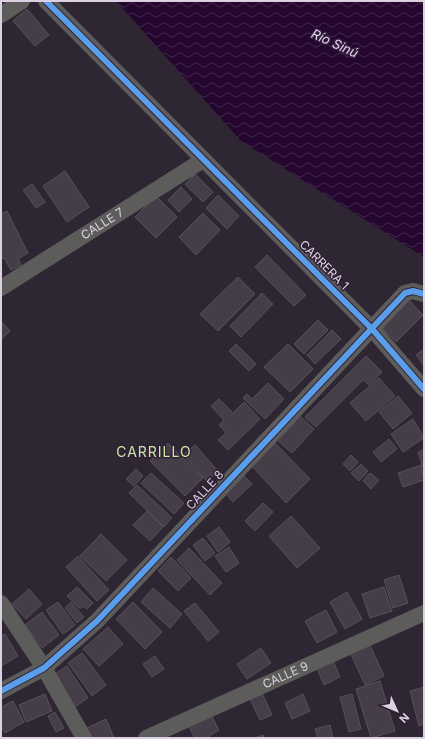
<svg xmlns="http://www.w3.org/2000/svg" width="425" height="739" font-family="Inter,sans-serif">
  <defs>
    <pattern id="water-waves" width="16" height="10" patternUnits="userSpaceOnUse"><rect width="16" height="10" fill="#24062f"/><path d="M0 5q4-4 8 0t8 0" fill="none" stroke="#43294d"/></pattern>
  </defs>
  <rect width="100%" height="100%" fill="#2f2633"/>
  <path fill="url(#water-waves)" d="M116 1H424V257L241 141Z"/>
  <path fill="#453d48" stroke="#57505b" d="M27 9 49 35 35 46 13 21Z
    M65 171 89 207 67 222 43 186Z
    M195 174 213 192 203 202 185 184Z
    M32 184 45 202 36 208 23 190Z
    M181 187 192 199 179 212 168 200Z
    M218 195 239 216 227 229 206 208Z
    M156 196 177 217 156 238 135 217Z
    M7 211 28 253 18 259 21 265 11 270 4 258 1 259V214Z
    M203 213 220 230 196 255 179 237Z
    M267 255 306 295 294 306 255 267Z
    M238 277 255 294 218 331 200 314Z
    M262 293 273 304 241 337 230 326Z
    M409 300 423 315 396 342 381 327Z
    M318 320 328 330 304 354 294 344Z
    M1 321 10 331 1 340Z
    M332 330 341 339 315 364 307 355Z
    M236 344 256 364 249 371 229 351Z
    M288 344 313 369 290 392 264 367Z
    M424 349V366L416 355Z
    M366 356 382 372 369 385 363 380 316 427 305 417Z
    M379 378 395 396 366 421 350 403Z
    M268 383 284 399 265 419 243 398 247 394 252 399Z
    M398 396 412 413 393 429 379 412Z
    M219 399 233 413 244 402 260 419 228 450 218 440 226 433 219 425 224 420 211 406Z
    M300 416 314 429 292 453 278 441Z
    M413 419 424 438 403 452 391 434Z
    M389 439 397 449 381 462 373 452Z
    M168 443 203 478 185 496 150 461Z
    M275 443 310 479 286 503 252 466Z
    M195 445 218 471 207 481 183 455Z
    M424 450V471L418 452Z
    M351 455 358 462 350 471 343 464Z
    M361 464 368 471 359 481 351 473Z
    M421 465 424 480 403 487 398 473Z
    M136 469 143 476 134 486 126 479Z
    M151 473 184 503 174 514 141 483Z
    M370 473 379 480 371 489 363 481Z
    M243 475 252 484 233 502 225 493Z
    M137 485 172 518 164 527 129 493Z
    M263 503 273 512 255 531 245 521Z
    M147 511 163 527 150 541 133 525Z
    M291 516 320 548 297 568 269 536Z
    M219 527 230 542 218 552 207 536Z
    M101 534 127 560 106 581 80 556Z
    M203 538 215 553 205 561 193 545Z
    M229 547 239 563 226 572 215 556Z
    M189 548 222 583 210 595 177 560Z
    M78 556 109 590 97 601 66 567Z
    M171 557 191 578 178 591 158 571Z
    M399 575 408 603 393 608 384 580Z
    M77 587 93 603 87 609 83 606 80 609 67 596Z
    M384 587 392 611 370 618 362 594Z
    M153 588 182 614 170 628 141 602Z
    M29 589 42 604 26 619 12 604Z
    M347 592 362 619 345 629 330 602Z
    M58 602 75 625 63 634 46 610Z
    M71 602 84 617 77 623 65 608Z
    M133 602 162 632 145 649 116 619Z
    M195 603 219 632 208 641 184 611Z
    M326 610 337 632 317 643 305 621Z
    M42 612 59 635 42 648 25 625Z
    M108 627 123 644 99 666 83 649Z
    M5 634 18 656 1 666V636Z
    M369 643 384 676 365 685 350 652Z
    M261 648 271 663 247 679 237 664Z
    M82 653 106 685 92 696 68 663Z
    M155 656 164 669 152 677 143 664Z
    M332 658 340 677 324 685 316 666Z
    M67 666 88 698 73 708 52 676Z
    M380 681 395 731 371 738 356 689Z
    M424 687V724L419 726 410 691Z
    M262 693 272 715 260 720 250 699Z
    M45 694 52 711 26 722 19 705Z
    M303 694 310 711 292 719 285 703Z
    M352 694 361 729 349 732 340 697Z
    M13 701 24 722 5 733 1 726V707Z
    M55 712 64 728 56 732 48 716Z
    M210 713 219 730 206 738H195L188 725Z
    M106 719 114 738H89L85 729Z
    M330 725 333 738H318L315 729Z
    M263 735 264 738H255Z"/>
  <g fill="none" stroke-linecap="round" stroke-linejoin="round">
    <g stroke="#5c5c5b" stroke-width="16">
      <path d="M46 1 373 330 424 389"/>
      <path d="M1 15 22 1"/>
      <path id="s1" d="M1 288 203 160"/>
      <path d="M1 603 44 668 84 738"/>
      <path d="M1 691 44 668 97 621 405 293 413 291 424 294"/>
      <path id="s2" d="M146 738 424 613"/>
    </g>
    <defs>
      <path id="cycleway" d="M46 1 373 330 424 389
        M1 691 44 668 97 621 405 293 413 291 424 294"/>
    </defs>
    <use href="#cycleway" stroke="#312138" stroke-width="8"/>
    <use href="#cycleway" stroke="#5a9eea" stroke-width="6"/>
  </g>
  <g text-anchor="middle" stroke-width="3" stroke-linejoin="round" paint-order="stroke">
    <g font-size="12" fill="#dcd1e0" stroke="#312138">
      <text dy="4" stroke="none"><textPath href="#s1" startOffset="120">CALLE 7</textPath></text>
      <text transform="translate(324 265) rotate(45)" y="4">CARRERA 1</text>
      <text transform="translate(205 490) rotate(-47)" y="4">CALLE 8</text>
      <text dy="4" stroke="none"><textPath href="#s2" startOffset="153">CALLE 9</textPath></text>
    </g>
    <g font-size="13" font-style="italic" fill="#e7cef3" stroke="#312138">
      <text transform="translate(335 43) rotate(25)" y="5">Río Sinú</text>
    </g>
    <g font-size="14" letter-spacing="1" fill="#c8e8a0" stroke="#312138">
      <text x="154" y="457">CARRILLO</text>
    </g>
  </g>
  <rect width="425" height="739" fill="none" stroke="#dcd1e0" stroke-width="4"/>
  <g transform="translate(397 711) rotate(134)" stroke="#312138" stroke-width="3" paint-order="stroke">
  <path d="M0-3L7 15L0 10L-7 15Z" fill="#dcd1e0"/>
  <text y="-6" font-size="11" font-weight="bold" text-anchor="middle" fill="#dcd1e0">N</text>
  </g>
</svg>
